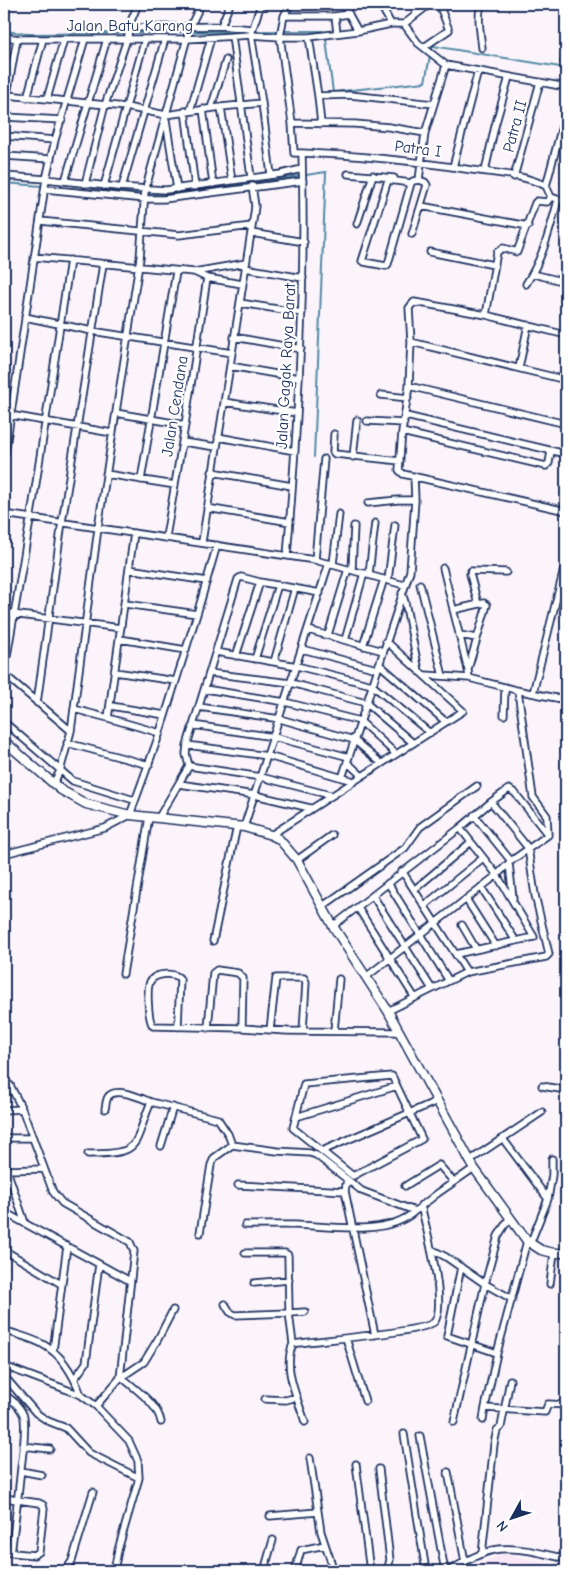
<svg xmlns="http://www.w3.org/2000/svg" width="570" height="1575" font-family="'Comic Neue',sans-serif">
  <rect width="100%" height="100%" fill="#fcf4fb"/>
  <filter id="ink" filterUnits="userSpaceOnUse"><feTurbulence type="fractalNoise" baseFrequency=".02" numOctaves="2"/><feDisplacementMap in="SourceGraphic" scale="10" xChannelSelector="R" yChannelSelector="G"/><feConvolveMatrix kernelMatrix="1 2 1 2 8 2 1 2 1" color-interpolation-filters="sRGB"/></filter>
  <g filter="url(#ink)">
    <path fill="#f9e6f6" d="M504 1554 546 1563V1571H466L473 1566Z"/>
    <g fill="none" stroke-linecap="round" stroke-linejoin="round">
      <path stroke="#538aa5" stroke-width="2" d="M4 31 29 34 126 33
        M283 31H323
        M191 32 279 31
        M131 33 186 32
        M326 40 333 92 425 82 430 56
        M431 51 433 46 566 68
        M4 183 166 196
        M186 193 326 172 314 457"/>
      <defs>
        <path id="street" d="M145 4 201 5
          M261 4 251 34 262 103 271 175
          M290 4 284 16 280 36 292 123
          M343 4 358 31
          M380 4 391 24
          M412 4 417 14
          M482 4C476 13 481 37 482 48
          M284 16H335L349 14
          M335 16 337 33
          M404 24 430 4
          M221 26 230 4
          M129 28 221 26 251 29
          M232 36 251 177
          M4 37 20 39H187L251 35 280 37H309L358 31 391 24H404L418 43 446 65 566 87
          M309 37 318 96 350 95 434 104
          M424 47 449 30 439 4
          M566 51 564 62 566 63
          M7 95 126 107 166 115 221 107 262 103
          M318 96 321 124
          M27 98 43 39
          M47 99 64 39
          M221 107 232 181
          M211 108 226 60
          M203 109 213 184
          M185 111 195 187
          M190 111 211 38
          M566 111 546 186 551 197 566 202
          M5 117 62 120
          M166 120 177 189
          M4 127 7 95 17 39
          M4 136 55 140
          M302 153H294L292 123 355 124 389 127 425 133
          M4 156 51 159
          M453 167 478 71
          M485 171 495 126 509 77
          M348 174 394 178
          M4 176 46 179 117 187 166 190 281 174 302 169
          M514 177 540 82
          M65 181 107 39
          M411 183 388 180 362 261 364 262 386 266 388 264 411 183 413 181 419 180 425 133 446 65
          M85 184 105 105 128 36 129 26 138 4
          M104 186 145 39
          M122 187 165 39
          M45 189 145 199H164L303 181
          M421 206 528 226
          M40 221 179 235 252 226
          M357 224 373 175
          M251 233 304 242
          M412 234 427 185 425 182 419 180
          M430 252 494 265
          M34 257 194 272 207 278 242 284
          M245 268 303 278
          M194 272 246 263
          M533 274 566 282
          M564 282 566 273
          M526 284C543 258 550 229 558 200
          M240 303 302 313
          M486 315 497 252 503 248 517 252 535 203 537 201 547 202 551 197
          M25 317 92 331 232 353
          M566 335 486 315 426 304 414 302 409 308 411 342 409 386 402 432 399 470 403 474 566 511
          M234 337 301 349
          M411 342 566 380
          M230 366 299 378
          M519 368 528 325
          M409 386 566 424
          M381 395 408 398
          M224 402 297 413
          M116 413 185 425
          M10 415 112 433
          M406 416 566 454
          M367 421 404 423
          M402 432 546 466 549 463 551 451
          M334 434 333 452 335 454 400 461
          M218 437 295 451
          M182 442 217 447
          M353 457 357 420
          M4 460 46 179 55 140 85 39
          M212 472 292 486
          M106 474 175 485
          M141 480 176 272
          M368 503 398 500H415
          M207 508 290 522
          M4 514 315 560 404 585
          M166 537 185 425 207 278
          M202 542 254 214 255 206 252 186
          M287 556C298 422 306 287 302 153 359 155 415 161 472 170 496 173 525 175 546 186
          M315 560 324 459
          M333 564 339 514
          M443 568 468 670 469 678
          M129 569 207 581
          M352 570 354 526
          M369 574 375 523
          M388 580 395 525
          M420 584 443 676
          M402 593 405 602 419 671
          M125 604 197 614
          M478 604 470 574 471 571 506 572
          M453 610 484 603 487 605 468 669
          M4 613 121 628
          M308 630 383 651
          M328 635 348 569
          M459 635 477 638
          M120 639 186 650
          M345 640 364 573
          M363 646 384 579
          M302 649 377 669
          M216 652 297 666 372 685 430 733
          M236 656 260 582
          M255 659 278 585
          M274 662 295 588
          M379 664 446 722
          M115 672 176 681
          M209 673 291 683 366 703 413 743
          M4 674 33 503 70 260
          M4 674 71 731
          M425 675 469 678 516 690 566 700
          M205 689 285 702 360 721 396 754
          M518 691 533 797 547 816 548 835
          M533 693 564 569 566 566
          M37 703 62 522 103 264
          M111 706 165 715
          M199 707 280 719 354 740 381 763
          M74 709 108 718 134 533
          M504 715 505 687
          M108 718 160 733
          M4 722 73 781 134 800
          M193 725 274 737 349 757
          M67 743 149 765
          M187 745 268 756 353 781
          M347 762 362 776
          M189 766 261 777 330 795
          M342 778 410 571 415 500 414 476
          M53 784 60 771 71 731 99 521 140 258 145 191 190 27 201 4
          M179 784 255 795 310 808
          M474 815 511 861
          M159 817 189 766 186 754 187 745 238 579 241 577 260 582 320 593
          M244 827 329 563
          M271 835 463 711 386 641
          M4 854 105 828 130 815 159 735 197 614 217 545
          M297 860 332 835
          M509 863 513 899
          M402 871 467 972
          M388 883 449 981
          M481 887 516 941
          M415 889 471 842
          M373 896 432 989
          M466 899 496 946
          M425 905 483 858
          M323 906 405 848 420 827 477 786
          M358 908 415 998
          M462 925 476 949
          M333 926 460 828 491 802 509 789 515 793 548 835
          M213 941 237 826
          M456 954 534 937 497 875 460 828
          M123 974 149 817
          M366 977 497 875 511 861 548 835
          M388 1011 467 972 546 957 549 954 535 895 528 848 491 802
          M178 1027 180 979C175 972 157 973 151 980 146 986 148 1020 153 1026L242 1028 287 1031 398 1032
          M208 1028 213 973 217 970 238 973 243 978 242 1028
          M270 1030 276 978H304L306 982 303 1031
          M334 1031 339 979
          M392 1076 422 1139 353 1176 293 1128 304 1084Z
          M4 1082 10 1085 22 1109 53 1192 62 1203 130 1242 134 1251 120 1378
          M542 1086 566 1090
          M151 1102 218 1119 228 1134 232 1145 277 1151 310 1153 316 1155 362 1191 415 1211 438 1193 474 1168
          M4 1110 22 1109
          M296 1117 397 1086
          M4 1138H33
          M503 1139 548 1199 530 1244
          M161 1146 173 1107
          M322 1151 437 1101
          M88 1154C144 1154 132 1146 151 1102 141 1098 115 1086 108 1097 106 1100 106 1105 105 1109
          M469 1161 542 1112
          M4 1170 43 1169
          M7 1170 25 1223
          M347 1179 345 1191 375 1335
          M238 1185 345 1191
          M405 1186 439 1165 454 1182
          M548 1199 552 1175V1159
          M4 1212 130 1281
          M245 1225C262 1225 278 1225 295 1225 330 1226 388 1237 415 1211
          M200 1233 211 1165 214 1158 232 1145
          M527 1241 497 1353 485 1408 545 1412 548 1404 566 1405
          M431 1249 446 1257 485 1284 512 1299
          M4 1250 61 1284
          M245 1253H285L288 1255 289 1313 305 1312
          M461 1267 447 1336 497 1353
          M254 1283 289 1280
          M550 1284 554 1253
          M225 1304 230 1312 235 1315 289 1313 293 1344
          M4 1330C17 1335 32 1338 44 1345 62 1355 74 1376 81 1395
          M346 1338 365 1401
          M53 1351 67 1246
          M4 1366 81 1395 96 1406 129 1441 138 1461 139 1478
          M4 1376 36 1413 48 1421 66 1428 89 1453 139 1478 118 1550 114 1571
          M75 1378 86 1363 99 1264
          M123 1378C136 1390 158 1404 161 1422
          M4 1396C11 1397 22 1409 24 1417 26 1434 23 1451 21 1468 18 1496 15 1524 11 1553
          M265 1399 286 1400 297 1397
          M96 1406 120 1378 144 1362 158 1339 173 1310
          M483 1420 485 1408
          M305 1422C298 1399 282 1368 293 1344 313 1340 428 1333 435 1321 447 1302 426 1229 421 1205
          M454 1422 485 1284 498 1236 510 1217
          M404 1434 426 1571
          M420 1436 445 1571
          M23 1446 50 1449
          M310 1458 321 1532 334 1571
          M356 1464 370 1571
          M379 1469 390 1560 387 1571
          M21 1471 42 1475
          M448 1472 465 1562
          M4 1498 39 1503 43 1505 44 1509 39 1552 34 1555 4 1552
          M270 1516 318 1512
          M482 1554 494 1444 497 1430 501 1427 510 1380
          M65 1571 72 1561 93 1492
          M264 1571 273 1540
          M295 1571 301 1550 325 1545
          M449 1571C464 1562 482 1551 500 1549 521 1547 545 1554 566 1559"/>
        <path id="secondary" d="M4 741 61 790 86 804 130 815 244 827 271 835 279 839 297 860 333 926 388 1011 474 1168 527 1241 541 1250 554 1253H566"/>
      </defs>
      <use href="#street" stroke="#1b2f5e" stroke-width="9"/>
      <use href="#secondary" stroke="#1b2f5e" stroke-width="11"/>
      <use href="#street" stroke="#fff" stroke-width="5.5"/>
      <use href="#secondary" stroke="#fff" stroke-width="8"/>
    </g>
  </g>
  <g text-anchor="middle" stroke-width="4.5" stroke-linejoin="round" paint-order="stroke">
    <g font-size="16" fill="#1b2f5e" stroke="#fff">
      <text x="130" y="31">Jalan Batu Karang</text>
      <text transform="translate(514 126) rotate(-75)" y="6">Patra II</text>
      <text transform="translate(418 148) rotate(7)" y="6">Patra I</text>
      <text transform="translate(285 366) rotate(-87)" y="6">Jalan Gagak Raya Barat</text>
      <text transform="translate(174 406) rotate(-81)" y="6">Jalan Cendana</text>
    </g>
  </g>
  <rect width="570" height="1575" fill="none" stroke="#fff" stroke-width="20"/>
  <rect x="10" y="10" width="550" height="1555" fill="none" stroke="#1b2f5e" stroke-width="2" filter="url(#ink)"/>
  <g transform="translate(512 1518) rotate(230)" stroke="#ffffff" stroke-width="4" paint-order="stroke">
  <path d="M0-4L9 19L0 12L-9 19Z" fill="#1b2f5e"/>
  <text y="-8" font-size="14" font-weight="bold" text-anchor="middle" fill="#1b2f5e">N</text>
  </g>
</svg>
